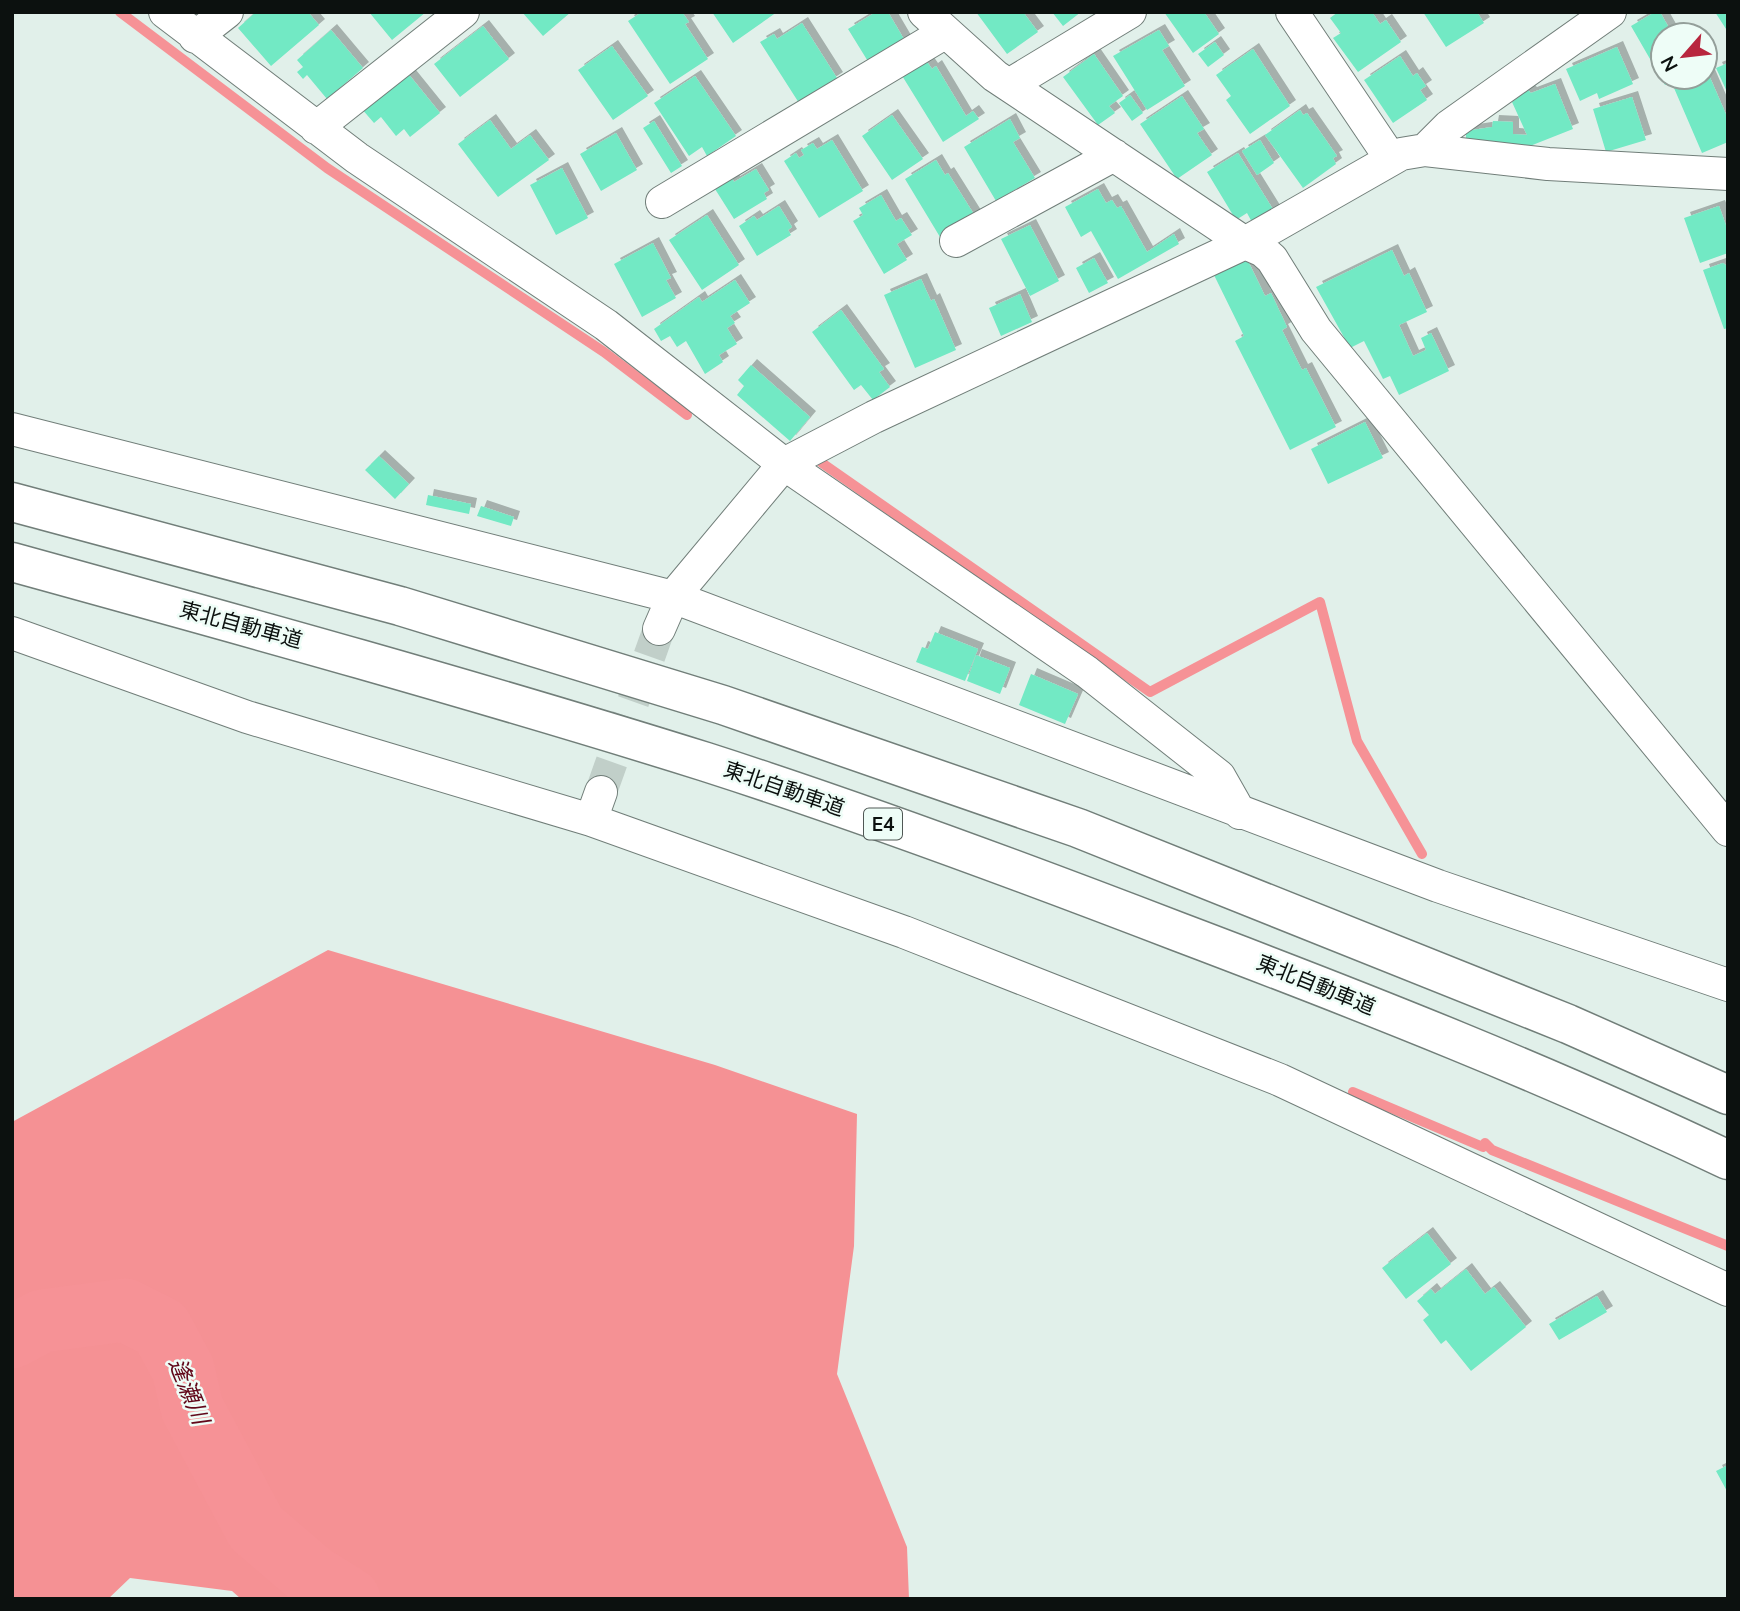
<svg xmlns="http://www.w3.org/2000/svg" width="1740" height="1611" font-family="Mulish,'Noto Sans JP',sans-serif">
  <defs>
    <filter id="shadow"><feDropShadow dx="6" dy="-6" stdDeviation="0" flood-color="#0004"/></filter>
  </defs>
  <rect width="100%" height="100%" fill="#e1f0ea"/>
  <path fill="#f59194" d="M328 950 715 1065 857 1114 854 1246 837 1374 907 1547 909 1599H241L232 1591 130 1578 108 1599H12V1122Z"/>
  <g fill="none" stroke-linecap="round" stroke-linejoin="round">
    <path stroke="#f69296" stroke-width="10" d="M120 12 327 168 604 352 687 415
      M822 463 1150 692 1320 602 1357 741 1422 854
      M1353 1092 1483 1147 1485 1143 1492 1150 1728 1246"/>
    <path stroke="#f69296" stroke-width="63" d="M12 1337 42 1321 125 1310 161 1328 183 1369 192 1408 256 1528 312 1576 349 1599"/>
  </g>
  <path fill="#72e9c4" filter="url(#shadow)" d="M256 12H308L319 25 271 66 238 28Z
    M369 12H426L392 40Z
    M522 12H571L543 36Z
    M642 12H682L689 22 685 24 708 59 670 84 628 21Z
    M712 12H777L733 43Z
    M876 12H888L905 41 869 63 848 29Z
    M976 12H1023L1038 32 1007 54Z
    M1052 12H1081L1063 26Z
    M1164 12H1204L1219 34 1193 53Z
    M1338 12H1372L1380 24 1386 20 1401 42 1358 72 1333 38 1341 33 1330 18Z
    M1423 12H1477L1484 23 1446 47Z
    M1655 12H1660L1673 35H1663V77H1679L1665 85 1631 26Z
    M1715 12H1728V32Z
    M802 23 837 78 799 103 760 42 774 34 777 39Z
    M483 26 509 59 460 97 434 64Z
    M331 30 363 68 327 99 307 75 303 79 297 72 303 67 297 60Z
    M1159 30 1169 46 1162 50 1185 86 1147 110 1113 56Z
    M1215 42 1224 55 1208 67 1198 54Z
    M612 46 648 96 613 120 578 70Z
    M1617 47 1633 84 1599 99 1597 93 1580 101 1566 69Z
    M1253 49 1290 106 1250 134 1226 100 1231 96 1216 75Z
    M1094 54 1123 96 1109 106 1115 113 1098 125 1063 77Z
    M1400 56 1413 76 1417 73 1426 86 1420 90 1427 100 1393 123 1364 80Z
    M925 59 932 69 936 66 966 116 973 111 979 119 943 142 901 74Z
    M1728 63V94L1716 68Z
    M406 71 440 113 410 137 404 129 396 136 381 117 374 123 361 108Z
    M1708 73 1728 119V142L1702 153 1674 88Z
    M695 76 736 136 707 156 702 147 689 156 654 103Z
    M1555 84 1573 129 1530 146 1466 139V131L1492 127 1493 121 1513 122V134L1527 135 1512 102 1528 90 1531 93Z
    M1130 95 1143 113 1132 121 1119 103Z
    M1182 96 1204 129 1197 133 1212 155 1177 179 1140 124Z
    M1632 97 1646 140 1606 152 1593 109Z
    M1300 110 1303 115 1307 113 1337 156 1333 158 1336 164 1303 188 1265 135Z
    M892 115 923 159 892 180 862 136Z
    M1010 119 1020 138 1013 142 1035 178 996 201 964 147Z
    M490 120 511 149 530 135 549 160 498 197 458 144Z
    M654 121 682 166 671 173 643 128Z
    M616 133 637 170 601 191 580 154Z
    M832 140 863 191 819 218 784 161 796 153 799 158 804 155 801 150 813 143 817 149Z
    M1260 140 1274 163 1257 175 1242 151Z
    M1238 153 1274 211 1253 224 1247 213 1236 220 1207 172Z
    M936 160 945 175 948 173 975 216 940 237 905 179Z
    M562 168 588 218 556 235 530 185Z
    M756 169 769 190 764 193 767 199 734 219 715 189 732 178 734 182Z
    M1098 189 1106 203 1112 200 1117 208 1121 206 1147 252 1174 234 1179 244 1118 279 1091 231 1081 237 1065 207Z
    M881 195 896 221 901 218 912 235 897 244 907 260 884 274 853 221 863 215 859 208Z
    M779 206 792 227 788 230 791 235 757 256 739 226 754 216 757 220Z
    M1719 206 1728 231V253L1700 263 1684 218Z
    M707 215 739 265 702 290 669 240Z
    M1030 225 1059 281 1030 296 1001 239Z
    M653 243 671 278 666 280 676 298 642 317 614 264Z
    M1392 250 1404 276 1409 273 1427 312 1399 325 1413 356 1426 350 1421 338 1431 333 1449 371 1399 395 1390 376 1383 379 1364 341 1350 348 1316 287Z
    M1094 258 1108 283 1089 293 1076 268Z
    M1247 259 1265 296 1271 293 1287 327 1282 330 1302 370 1306 368 1336 427 1290 450 1235 341 1244 336 1214 275Z
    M1723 263 1728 267V328L1724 329 1703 270Z
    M921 279 931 301 934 299 956 350 915 368 884 295Z
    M735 280 750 303 730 316 735 323 727 328 737 344 719 355 723 362 705 374 686 341 677 347 670 336 661 341 654 329 699 297 702 302Z
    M1020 294 1032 322 1001 336 989 308Z
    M841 310 884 369 879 372 890 387 873 400 861 385 854 390 812 332Z
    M751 365 810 417 790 441 737 395 744 386 738 380Z
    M1365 422 1383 458 1328 484 1311 449Z
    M379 456 409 484 395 499 365 470Z
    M428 495 471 504 469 514 426 505Z
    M481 506 514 517 511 526 477 516Z
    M935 632 978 649 965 681 916 662 922 647 928 649Z
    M976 655 1010 668 1000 694 967 681Z
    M1031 674 1078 694 1065 724 1019 705Z
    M1427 1233 1451 1264 1406 1299 1382 1268Z
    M1466 1269 1485 1294 1494 1287 1526 1327 1471 1371 1446 1340 1441 1344 1423 1320 1429 1315 1417 1301 1431 1289 1435 1294Z
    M1597 1296 1607 1312 1559 1340 1549 1324Z
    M1728 1465V1493L1716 1471Z"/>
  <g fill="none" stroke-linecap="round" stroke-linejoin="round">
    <path stroke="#c1cfc9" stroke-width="32" stroke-dasharray="32 16" stroke-linecap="butt" d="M601 792 659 629"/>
    <defs>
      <path id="street" d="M165 12 357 158 606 325 784 464 1087 672 1219 776 1240 813
        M924 12 995 76 1245 243 1263 251 1272 259 1316 330 1728 830
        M1292 12 1391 159
        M195 37 227 12
        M1009 85 1130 12
        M316 128 463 12
        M1425 150 1449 126 1610 12
        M662 202 946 32
        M956 241 1114 155
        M12 429 673 597 1438 886 1728 985
        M659 629 673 597 784 464 874 417 1245 243 1401 154 1425 150 1548 164 1728 174
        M12 633 247 717 591 820 904 932 1280 1080 1728 1290
        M591 820 601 792"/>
      <path id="highway" d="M12 502 400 606 723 705 1078 828 1568 1024 1728 1095
        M12 562C244 626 476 690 706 762 865 813 1023 872 1179 932 1364 1002 1549 1075 1728 1160"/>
    </defs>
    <use href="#street" stroke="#717e79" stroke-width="34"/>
    <use href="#highway" stroke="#717e79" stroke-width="41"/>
    <use href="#street" stroke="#fff" stroke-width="32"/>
    <use href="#highway" stroke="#fff" stroke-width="38"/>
  </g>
  <g text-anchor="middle" stroke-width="5" stroke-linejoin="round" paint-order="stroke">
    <rect fill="#eefdf7" stroke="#505855" stroke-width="2" x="864" y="808.5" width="38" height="31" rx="5"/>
    <g font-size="19" font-weight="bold" fill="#0c110f">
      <text x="883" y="831">E4</text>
    </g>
    <g font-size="21" fill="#0c110f" stroke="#eefdf7">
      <text transform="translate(241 625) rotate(15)" y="7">東北自動車道</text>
      <text transform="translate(784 789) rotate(19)" y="7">東北自動車道</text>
      <text transform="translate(1316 985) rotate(22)" y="7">東北自動車道</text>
    </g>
    <g font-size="23" font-style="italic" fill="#62081a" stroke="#eefdf7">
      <text transform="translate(189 1391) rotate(68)" y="8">逢瀬川</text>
    </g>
  </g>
  <rect width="1740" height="1611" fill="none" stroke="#0c110f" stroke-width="28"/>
  <g transform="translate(1684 56) rotate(242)"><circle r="33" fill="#eefdf7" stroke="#949f9a" stroke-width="2"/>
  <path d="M0-5L12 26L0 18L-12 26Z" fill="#b8263e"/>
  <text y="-10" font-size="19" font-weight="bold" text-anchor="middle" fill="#0c110f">N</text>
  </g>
</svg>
